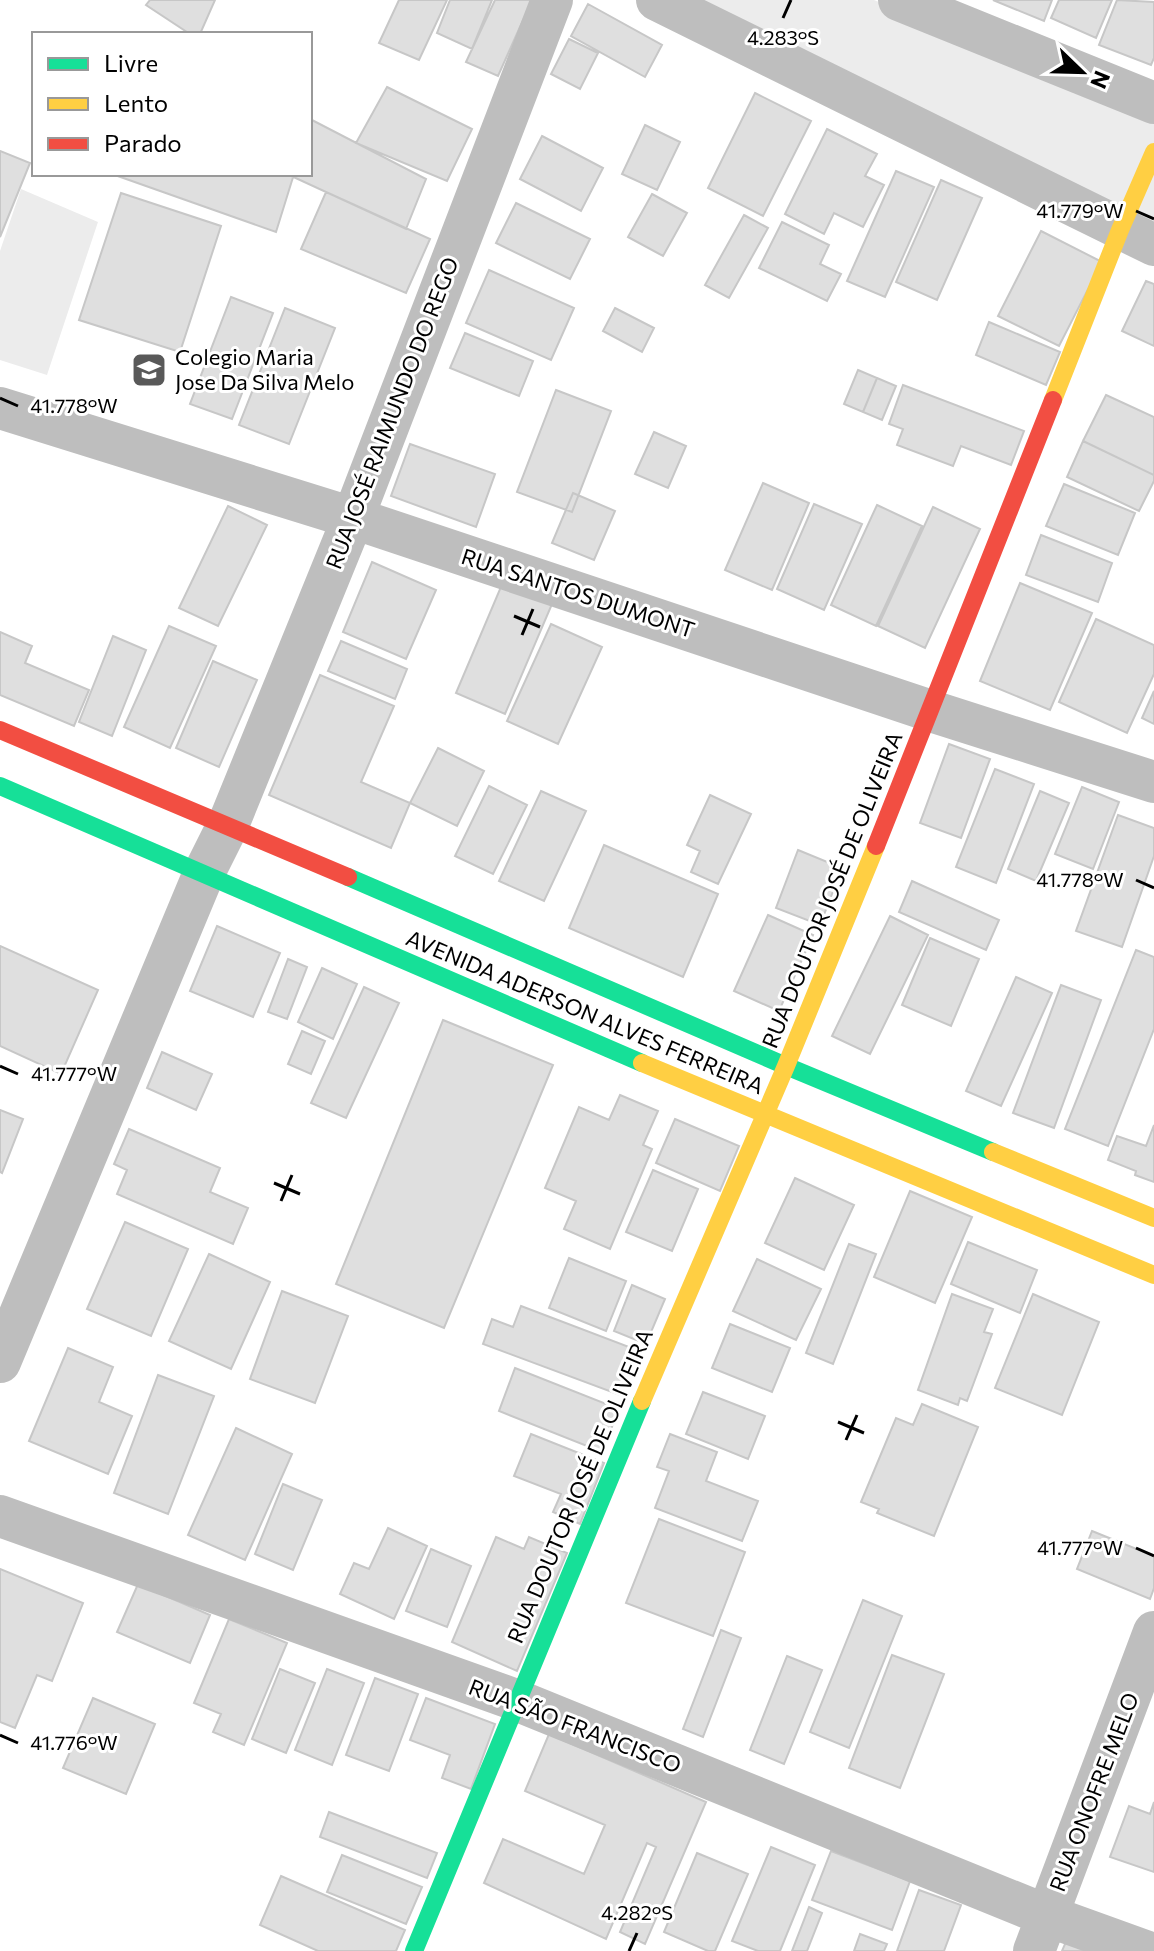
<svg xmlns="http://www.w3.org/2000/svg" width="1154" height="1951" font-family="Commissioner,sans-serif">
  <rect width="100%" height="100%" fill="#fff"/>
  <path fill="#ececec" d="M689 0H874L1154 115V225Z
    M21 189 98 222 47 375 0 360V251Z"/>
  <path fill="#dfdfdf" stroke="#c7c7c7" stroke-width="2" d="M150 0H215L200 34H190L146 5Z
    M399 0H447L419 60 379 43Z
    M450 0H492L472 49 437 33Z
    M495 0H532L498 76 466 62Z
    M993 0H1052L1044 21Z
    M1059 0H1112L1096 38 1051 18Z
    M1117 0 1154 2V58L1151 65 1099 45Z
    M588 4 662 45 645 77 571 36Z
    M569 39 598 53 580 89 551 74Z
    M387 87 472 129 447 181 356 143Z
    M755 93 811 121 763 216 708 188Z
    M310 119 426 179 406 229 287 174H310Z
    M645 125 680 142 657 190 622 174Z
    M827 129 877 154 865 176 884 185 863 227 834 213 824 234 785 214Z
    M542 136 603 168 581 211 520 179Z
    M0 151 30 163 0 237Z
    M896 171 934 187 885 297 847 281Z
    M112 174H294L276 232Z
    M941 180 982 198 937 300 896 282Z
    M326 192 430 239 406 293 301 249Z
    M121 193 221 226 180 352 79 320Z
    M652 194 687 213 663 256 628 237Z
    M516 203 590 239 570 279 496 243Z
    M744 215 768 228 729 298 705 285Z
    M782 222 829 245 820 264 841 274 827 301 759 268Z
    M1041 231 1102 262 1059 346 998 316Z
    M489 270 574 308 551 360 466 323Z
    M1146 281 1154 284V346L1122 331Z
    M231 297 273 313 232 419 190 404Z
    M285 308 335 328 289 444 239 425Z
    M615 308 654 328 642 352 603 331Z
    M989 322 1060 352 1046 385 976 355Z
    M465 333 533 361 519 396 450 368Z
    M858 370 877 378 863 412 844 404Z
    M877 378 896 386 882 420 863 412Z
    M903 385 1024 431 1011 465 961 446 953 466 897 445 903 429 889 424Z
    M556 390 611 411 572 512 517 492Z
    M1106 395 1154 417V475L1083 441Z
    M654 432 686 446 668 488 635 474Z
    M1083 441 1154 475V481L1139 511 1067 477Z
    M410 444 495 474 476 527 391 496Z
    M763 483 809 503 772 590 725 570Z
    M1064 484 1135 513 1118 555 1046 526Z
    M573 493 615 511 594 560 552 543Z
    M814 504 862 524 824 610 777 589Z
    M877 505 922 526 876 626 831 605Z
    M228 506 267 525 218 626 179 608Z
    M933 507 980 529 925 648 878 626Z
    M1041 535 1112 563 1098 602 1026 575Z
    M372 562 436 590 406 659 343 632Z
    M503 582 552 604 505 714 456 693Z
    M1020 583 1092 613 1050 710 980 681Z
    M1096 619 1154 645V674L1127 733 1059 702Z
    M551 624 602 647 558 744 507 721Z
    M169 626 216 646 170 748 124 727Z
    M0 632 32 646 25 663 89 690 74 726 0 695Z
    M113 636 146 650 112 736 79 722Z
    M341 641 407 669 395 699 328 671Z
    M213 661 257 680 219 767 176 748Z
    M320 675 394 706 361 782 410 803 391 848 269 795Z
    M1154 691V724L1142 718Z
    M949 744 990 759 961 838 920 823Z
    M438 748 484 771 457 826 410 803Z
    M995 769 1034 784 996 883 956 867Z
    M489 786 527 805 493 874 455 856Z
    M1082 787 1119 802 1093 869 1055 854Z
    M541 791 586 811 544 901 499 881Z
    M1040 791 1069 803 1036 881 1008 869Z
    M710 795 751 814 718 884 691 872 700 851 687 845Z
    M1118 815 1154 828V856L1122 947 1076 931Z
    M604 845 718 894 683 977 569 928Z
    M798 850 842 868 820 925 776 908Z
    M912 881 999 920 986 950 899 912Z
    M768 915 813 935 779 1011 734 991Z
    M890 916 928 935 870 1054 832 1036Z
    M217 926 280 953 253 1017 190 991Z
    M930 938 979 959 951 1026 902 1005Z
    M0 946 98 990 61 1074 0 1046Z
    M1136 950 1154 957V1029L1108 1146 1065 1129Z
    M288 959 307 967 287 1019 268 1012Z
    M322 968 357 984 333 1039 298 1022Z
    M1016 977 1052 993 1001 1106 966 1091Z
    M1061 985 1101 1000 1054 1128 1013 1113Z
    M364 987 399 1003 346 1118 311 1103Z
    M443 1020 553 1065 444 1328 336 1284Z
    M302 1031 325 1041 311 1074 288 1064Z
    M162 1052 212 1074 196 1110 147 1088Z
    M620 1095 658 1111 643 1145 652 1149 610 1249 564 1229 576 1201 545 1188 579 1107 609 1120Z
    M0 1110 23 1119 2 1173 0 1172Z
    M675 1119 739 1146 720 1191 656 1163Z
    M1154 1125V1182L1135 1175 1136 1171 1108 1160 1117 1136 1146 1146Z
    M129 1129 220 1168 210 1192 248 1208 233 1244 117 1194 127 1170 114 1164Z
    M653 1170 698 1189 672 1251 626 1232Z
    M795 1178 854 1205 824 1270 765 1243Z
    M910 1191 972 1217 935 1303 874 1277Z
    M125 1222 188 1249 151 1336 87 1309Z
    M968 1242 1037 1270 1020 1313 951 1284Z
    M849 1244 876 1254 833 1364 806 1353Z
    M209 1254 270 1282 231 1369 169 1341Z
    M569 1258 626 1281 606 1331 549 1308Z
    M757 1259 821 1289 796 1340 733 1311Z
    M632 1285 665 1299 646 1344 614 1331Z
    M282 1291 348 1316 315 1403 250 1379Z
    M952 1294 993 1309 984 1332 992 1334 967 1401 960 1398 958 1405 918 1390Z
    M1033 1294 1099 1322 1062 1415 995 1388Z
    M521 1306 637 1350 620 1395 483 1344 492 1319 513 1327Z
    M730 1324 790 1348 772 1392 712 1368Z
    M68 1348 113 1367 99 1402 132 1416 108 1474 29 1441Z
    M515 1368 619 1409 602 1452 499 1411Z
    M158 1375 214 1396 168 1514 114 1493Z
    M703 1392 765 1416 748 1459 686 1434Z
    M922 1404 978 1427 934 1536 877 1513 879 1509 861 1502 896 1418 913 1425Z
    M236 1428 292 1454 245 1560 188 1535Z
    M531 1434 604 1463 580 1524 553 1512 561 1494 514 1476Z
    M670 1434 717 1452 706 1481 758 1501 742 1541 655 1508 669 1471 657 1467Z
    M283 1484 322 1500 293 1570 255 1554Z
    M659 1519 745 1552 713 1636 626 1603Z
    M388 1528 427 1546 394 1619 340 1594 354 1563 369 1569Z
    M1092 1531 1154 1556V1588L1150 1599 1077 1569Z
    M496 1537 524 1549 529 1537 567 1553 517 1671 452 1642Z
    M431 1549 471 1566 447 1627 406 1611Z
    M0 1569 83 1603 52 1681 37 1675 15 1728 0 1722Z
    M138 1584 210 1615 190 1663 117 1632Z
    M863 1600 902 1616 849 1748 810 1732Z
    M229 1619 287 1643 244 1745 213 1732 221 1714 194 1703Z
    M721 1630 741 1638 703 1737 683 1729Z
    M892 1655 944 1674 900 1788 849 1768Z
    M787 1656 822 1670 784 1764 750 1750Z
    M280 1669 315 1683 286 1753 252 1739Z
    M327 1669 364 1683 332 1765 295 1750Z
    M375 1678 418 1694 389 1771 346 1755Z
    M93 1698 155 1724 126 1794 63 1768Z
    M426 1698 495 1724 471 1789 442 1778 450 1755 410 1740Z
    M549 1734 706 1802 645 1944 620 1932 656 1847 647 1843 606 1939 484 1883 503 1839 584 1874 605 1825 525 1791Z
    M1154 1802V1872L1110 1857 1129 1806 1150 1814Z
    M329 1812 437 1853 427 1878 320 1837Z
    M771 1847 815 1865 780 1951H758L732 1941Z
    M831 1851 910 1881 892 1930 812 1900Z
    M697 1853 748 1874 715 1951H708L664 1932Z
    M342 1855 422 1887 406 1924 327 1892Z
    M281 1876 405 1930 396 1951H318L260 1925Z
    M919 1890 961 1905 944 1951H897Z
    M809 1907 822 1913 807 1951H792Z
    M860 1934 887 1944 884 1951H854Z
    M1068 1937 1100 1951H1062Z"/>
  <g fill="none" stroke-linecap="round" stroke-linejoin="round">
    <path stroke="#bebebe" stroke-width="42" d="M657 0 1154 245
      M899 0 1154 103
      M0 408 353 518 931 711 1154 782
      M0 1362 204 873 228 825 353 518 552 0
      M0 1516 516 1700 1048 1916 1145 1951
      M1034 1951 1154 1632"/>
    <path stroke="#16e098" stroke-width="18" d="M0 786 642 1063
      M348 877 786 1066 993 1152
      M414 1951 642 1401"/>
    <path stroke="#ffcf43" stroke-width="18" d="M1053 400 1120 230 1154 152
      M642 1063 1154 1275
      M993 1152 1154 1218
      M642 1401 786 1066 876 846"/>
    <path stroke="#f24e42" stroke-width="18" d="M0 730 348 877
      M876 846 1053 400"/>
  </g>
  <path fill="none" stroke="#000" stroke-width="3" d="M783 18 791 0M1136 211 1154 219M0 398 18 406M514 616 540 627M522 635 533 609M1136 880 1154 888M0 1066 18 1074M274 1183 300 1194M281 1201 292 1175M838 1422 864 1433M846 1440 857 1415M1136 1548 1154 1556M0 1735 18 1743M629 1951 637 1933"/>
  <defs>
    <symbol id="school-square" viewBox="-11 -11 22 22"><rect x="-9" y="-9" width="18" height="18" rx="4" fill="#595959" stroke="#fff"/><path d="M0-5L7-2L0 1L-7-2ZM-4 1L0 2.5L4 1V4Q0 6-4 4Z" fill="#fff"/></symbol>
  </defs>
  <g fill-rule="evenodd">
    <use href="#school-square" x="129" y="350" width="40" height="40"/>
  </g>
  <g text-anchor="middle" stroke-width="6" stroke-linejoin="round" paint-order="stroke">
    <g font-size="22" fill="#000" stroke="#fff" text-anchor="start">
      <text x="175" y="365">Colegio Maria<tspan x="175" dy="25">Jose Da Silva Melo</tspan></text>
    </g>
    <g font-size="22" fill="#000" stroke="#fff">
      <text transform="translate(392 413) rotate(-69)" y="8">RUA JOSÉ RAIMUNDO DO REGO</text>
      <text transform="translate(578 593) rotate(18)" y="8">RUA SANTOS DUMONT</text>
      <text transform="translate(832 890) rotate(-68)" y="8">RUA DOUTOR JOSÉ DE OLIVEIRA</text>
      <text transform="translate(585 1012) rotate(23)" y="8">AVENIDA ADERSON ALVES FERREIRA</text>
      <text transform="translate(580 1486) rotate(-67)" y="8">RUA DOUTOR JOSÉ DE OLIVEIRA</text>
      <text transform="translate(575 1726) rotate(21)" y="8">RUA SÃO FRANCISCO</text>
      <text transform="translate(1094 1792) rotate(-69)" y="8">RUA ONOFRE MELO</text>
    </g>
  </g>
  <g font-size="20" text-anchor="middle" fill="#000" stroke="#fff" stroke-width="6" stroke-linejoin="round" paint-order="stroke">
    <text x="783" y="45">4.283°S</text>
    <text x="1080" y="218">41.779°W</text>
    <text x="74" y="413">41.778°W</text>
    <text x="1080" y="887">41.778°W</text>
    <text x="74" y="1081">41.777°W</text>
    <text x="1080" y="1555">41.777°W</text>
    <text x="74" y="1750">41.776°W</text>
    <text x="637" y="1920">4.282°S</text>
  </g>
  <rect x="32" y="32" width="280" height="144" fill="#ffffff" stroke="#999999" stroke-width="2"/>
  <rect x="48" y="58" width="40" height="12" fill="#16e098" stroke="#999999" stroke-width="2"/>
  <text x="104" y="72" font-size="24" fill="#000000">Livre</text>
  <rect x="48" y="98" width="40" height="12" fill="#ffcf43" stroke="#999999" stroke-width="2"/>
  <text x="104" y="112" font-size="24" fill="#000000">Lento</text>
  <rect x="48" y="138" width="40" height="12" fill="#f24e42" stroke="#999999" stroke-width="2"/>
  <text x="104" y="152" font-size="24" fill="#000000">Parado</text>
  <g transform="translate(1082 72) rotate(113)" stroke="#ffffff" stroke-width="6" paint-order="stroke">
  <path d="M0-6L14 30L0 20L-14 30Z" fill="#000000"/>
  <text y="-12" font-size="22" font-weight="bold" text-anchor="middle" fill="#000000">N</text>
  </g>
</svg>
